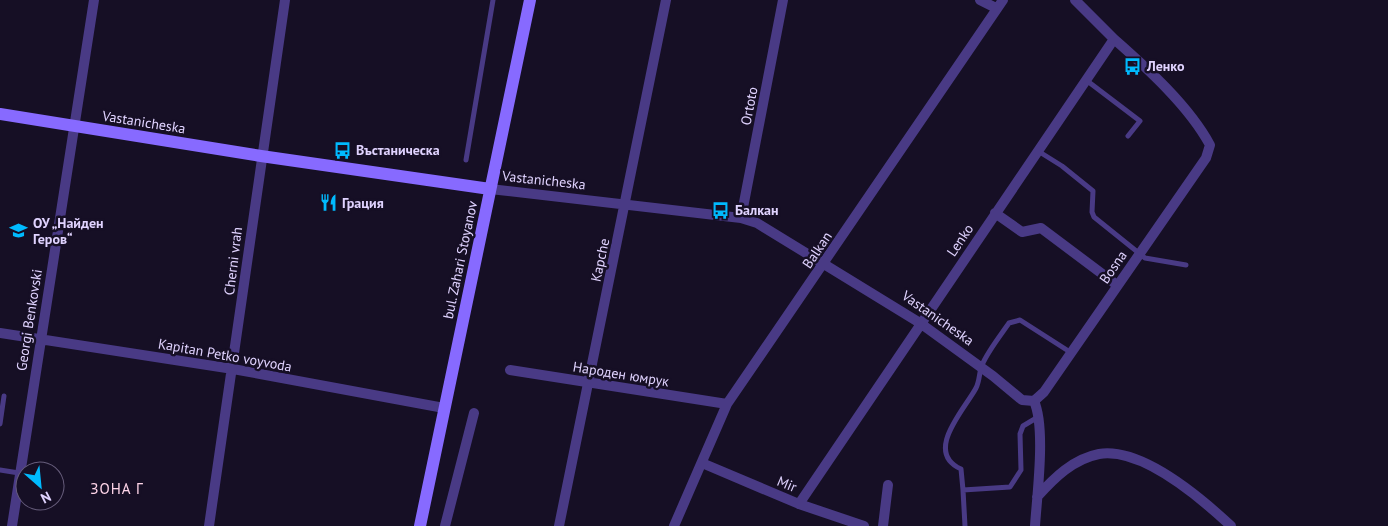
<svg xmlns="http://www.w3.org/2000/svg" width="1388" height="526" font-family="'PT Sans',sans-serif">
  <rect width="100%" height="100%" fill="#160f25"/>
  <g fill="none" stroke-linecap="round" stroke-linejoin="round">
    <path stroke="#493a85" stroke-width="5" d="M1086 80 1140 121 1128 136
      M1038 151 1062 166 1093 191 1092 212 1094 217 1145 258 1186 265
      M466 160 493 0
      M1038 417 1023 426 1020 434 1021 470 1010 487 963 490 961 469C923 452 965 409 976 388 980 380 979 372 982 365 988 351 1000 336 1009 323L1020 320 1070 352
      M0 424 4 396
      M0 470 19 473
      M963 490 965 526"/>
    <path stroke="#493a85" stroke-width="10" d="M980 0 996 8
      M490 189 741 218 757 223 920 323 993 376 1022 400 1034 401
      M995 213 1022 232 1041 228 1117 285
      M741 218 783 0
      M0 333 233 369 444 408
      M510 370 727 404
      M1034 401 1044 392 1206 158 1210 145C1189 106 1147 68 1114 39
      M1034 401C1046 428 1037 495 1035 526
      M702 463 799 504 864 526
      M1037 497C1054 478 1073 459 1099 454 1142 447 1202 499 1231 526
      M799 504 1114 39 1075 0
      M12 526 94 0
      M209 526 285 0
      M445 526 474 413
      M559 526 666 0
      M674 526 727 404 1003 0
      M883 526 888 485"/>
    <path stroke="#876aff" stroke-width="12" d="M0 114 261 156 490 189
      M420 526 530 0"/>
  </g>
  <defs>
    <symbol id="bus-bare" viewBox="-9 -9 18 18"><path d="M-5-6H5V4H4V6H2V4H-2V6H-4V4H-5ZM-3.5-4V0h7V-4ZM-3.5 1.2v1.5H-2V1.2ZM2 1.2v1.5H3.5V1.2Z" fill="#00bafe" stroke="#160f25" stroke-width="2.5" paint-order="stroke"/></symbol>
    <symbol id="restaurant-bare" viewBox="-9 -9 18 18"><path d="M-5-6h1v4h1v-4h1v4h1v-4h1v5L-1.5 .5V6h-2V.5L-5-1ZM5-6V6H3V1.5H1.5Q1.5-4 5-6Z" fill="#00bafe" stroke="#160f25" stroke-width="2.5" paint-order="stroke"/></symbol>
    <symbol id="school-bare" viewBox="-9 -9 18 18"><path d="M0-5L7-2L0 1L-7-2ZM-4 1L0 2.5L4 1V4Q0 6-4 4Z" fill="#00bafe" stroke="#160f25" stroke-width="2.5" paint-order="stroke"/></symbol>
  </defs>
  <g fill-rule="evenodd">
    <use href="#bus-bare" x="1120" y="54" width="25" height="25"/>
    <use href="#bus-bare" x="330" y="138" width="25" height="25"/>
    <use href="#restaurant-bare" x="316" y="190" width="25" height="25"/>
    <use href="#bus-bare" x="708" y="198" width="25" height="25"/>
    <use href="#school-bare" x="6" y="218" width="25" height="25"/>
  </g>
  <g text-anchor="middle" stroke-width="5" stroke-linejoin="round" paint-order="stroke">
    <g font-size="14" font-weight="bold" fill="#e0d3ff" stroke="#160f25" text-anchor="start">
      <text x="1147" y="71">Ленко</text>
      <text x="356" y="155">Въстаническа</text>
      <text x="342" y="208">Грация</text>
      <text x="735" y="215">Балкан</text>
      <text x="33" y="228">ОУ „Найден<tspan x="33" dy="16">Геров“</tspan></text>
    </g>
    <g font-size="14" fill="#e0d3ff" stroke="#160f25">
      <text transform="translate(749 106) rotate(-79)" y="5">Ortoto</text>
      <text transform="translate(144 122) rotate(9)" y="5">Vastanicheska</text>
      <text transform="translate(544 180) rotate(6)" y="5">Vastanicheska</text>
      <text transform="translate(960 240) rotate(-56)" y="5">Lenko</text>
      <text transform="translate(817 250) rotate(-56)" y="5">Balkan</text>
      <text transform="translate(460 260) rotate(-78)" y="5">bul. Zahari Stoyanov</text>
      <text transform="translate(600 260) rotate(-78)" y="5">Kapche</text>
      <text transform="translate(233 261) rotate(-83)" y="5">Cherni vrah</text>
      <text transform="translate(1113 267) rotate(-55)" y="5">Bosna</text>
      <text transform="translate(938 318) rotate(35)" y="5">Vastanicheska</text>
      <text transform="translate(29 320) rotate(-81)" y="5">Georgi Benkovski</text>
      <text transform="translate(225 355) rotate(10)" y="5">Kapitan Petko voyvoda</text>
      <text transform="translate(621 374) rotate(9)" y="5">Народен юмрук</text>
      <text transform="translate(787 484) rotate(23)" y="5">Mir</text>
    </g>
    <g font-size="15" letter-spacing="1" fill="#ffd5e9" stroke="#160f25">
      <text x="117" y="494">ЗОНА Г</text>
    </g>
  </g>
  <g transform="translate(40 486) rotate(153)"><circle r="24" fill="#160f25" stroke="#675d7c"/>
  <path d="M0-4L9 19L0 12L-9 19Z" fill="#00bafe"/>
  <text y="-8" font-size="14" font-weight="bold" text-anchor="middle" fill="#e0d3ff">N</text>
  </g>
</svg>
